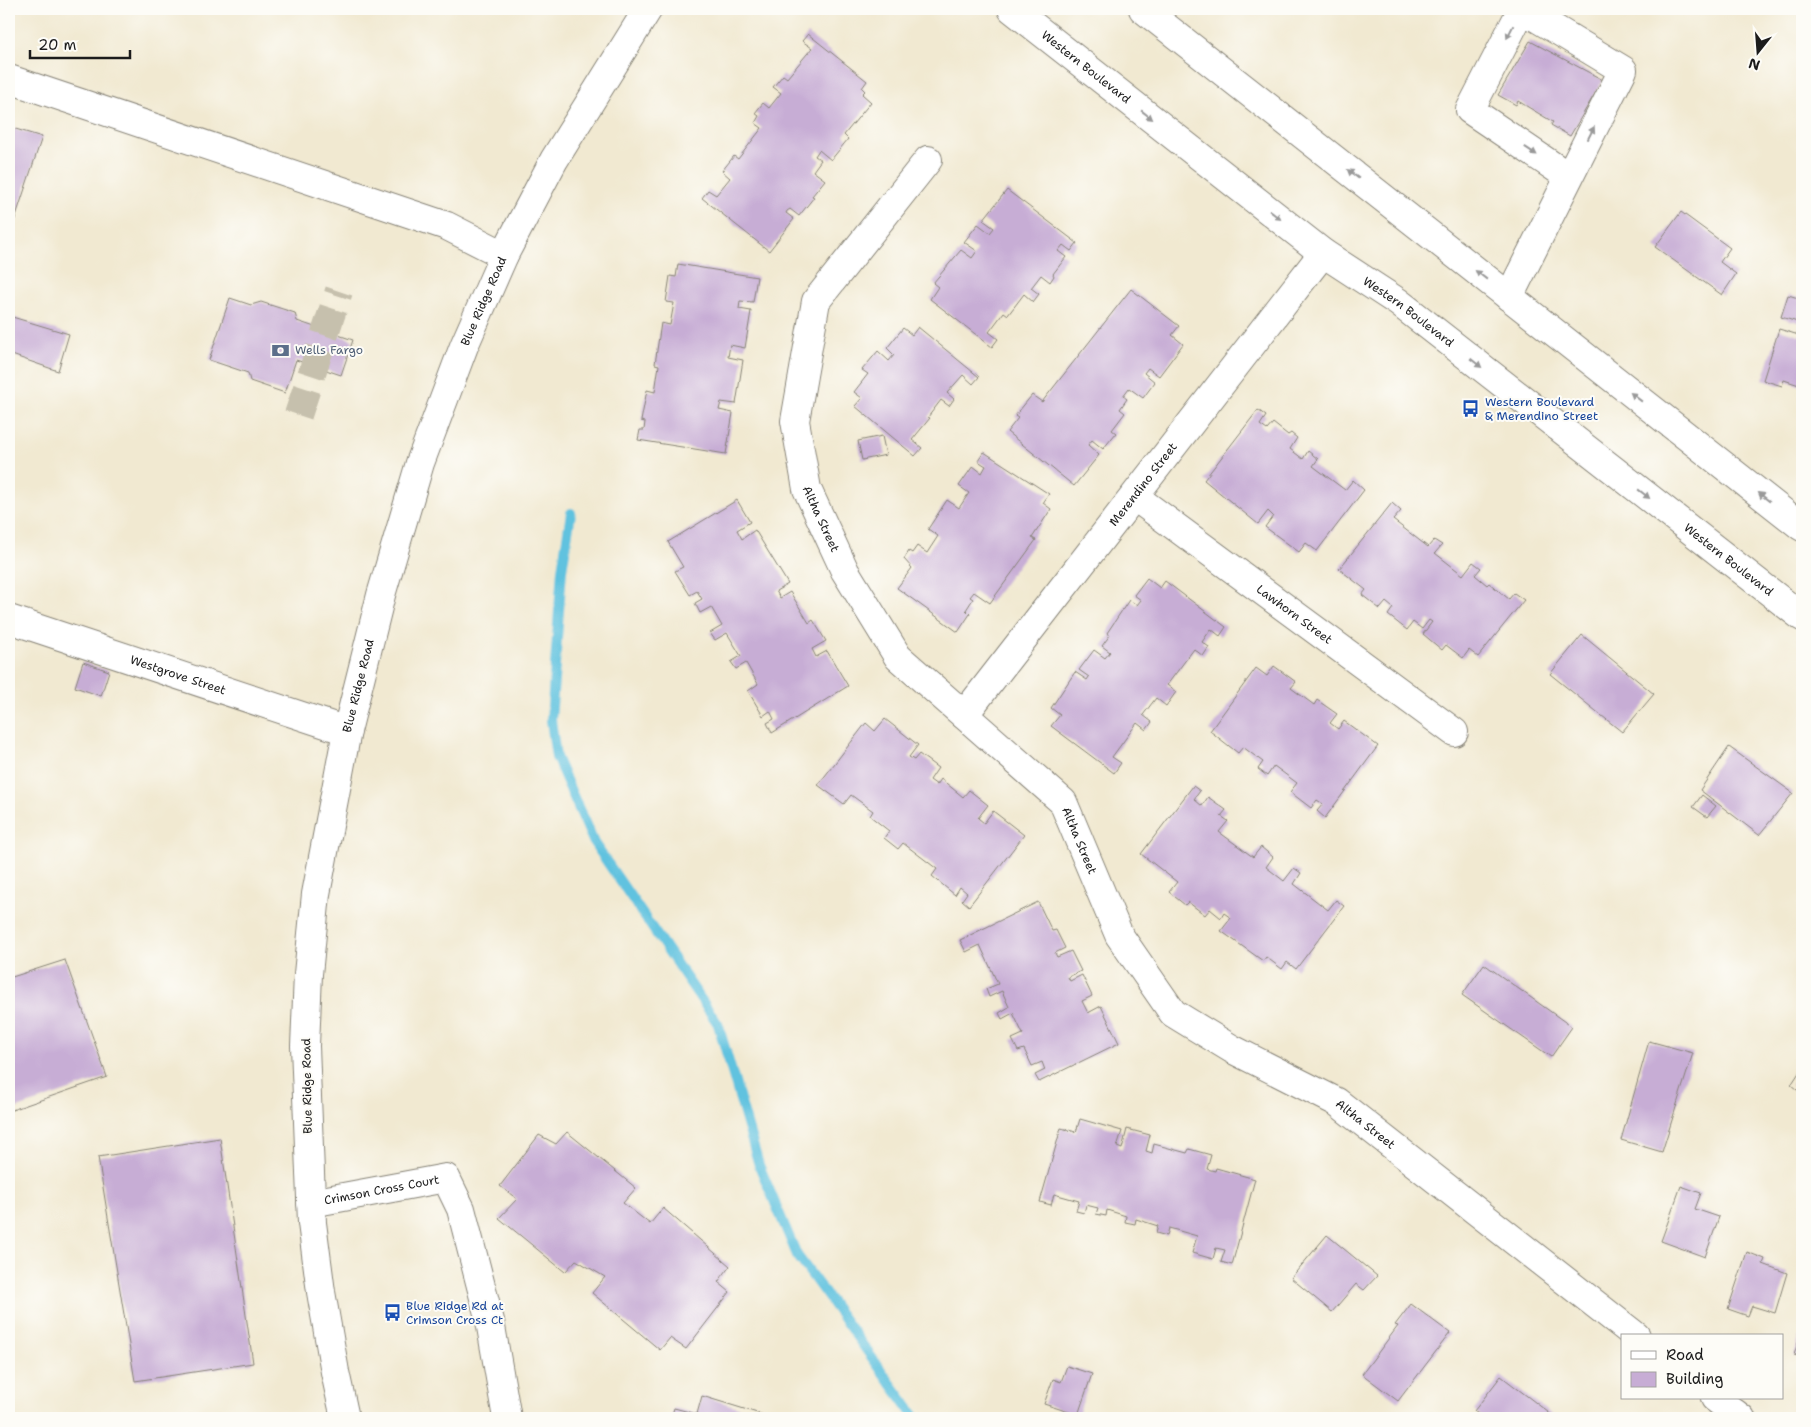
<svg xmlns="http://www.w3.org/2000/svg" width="1811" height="1427" font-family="'Shantell Sans',sans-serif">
  <rect width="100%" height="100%" fill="#fdfcf7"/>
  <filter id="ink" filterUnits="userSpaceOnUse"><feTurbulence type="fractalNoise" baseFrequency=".02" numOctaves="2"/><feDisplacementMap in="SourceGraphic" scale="10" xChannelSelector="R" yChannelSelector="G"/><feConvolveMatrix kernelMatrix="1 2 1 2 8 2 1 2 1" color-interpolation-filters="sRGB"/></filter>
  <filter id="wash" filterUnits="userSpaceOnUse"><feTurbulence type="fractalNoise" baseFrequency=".0096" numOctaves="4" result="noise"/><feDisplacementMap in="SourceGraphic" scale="20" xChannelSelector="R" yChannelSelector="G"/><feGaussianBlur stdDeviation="1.12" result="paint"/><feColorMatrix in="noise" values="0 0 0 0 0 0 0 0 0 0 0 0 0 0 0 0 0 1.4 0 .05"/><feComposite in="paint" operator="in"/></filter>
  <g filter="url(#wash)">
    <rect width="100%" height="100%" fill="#f1e9d1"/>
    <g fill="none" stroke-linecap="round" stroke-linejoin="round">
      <path stroke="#61c2df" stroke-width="10" d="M571 513 562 570 551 720 556 757 594 843 718 1024 759 1165 797 1255 916 1418"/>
    </g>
    <g id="blocks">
      <path fill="#c7add5" d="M808 34 867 81 862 88 865 91 862 94 871 102 844 135 848 139 831 160 819 150 815 156 821 160 813 171 825 180 812 196 814 197 799 216 790 209 787 211 786 213 794 219 769 251 702 198 708 190 716 195 730 178 722 171 734 156 738 159 762 128 755 123 759 116 755 113 763 103 769 108 781 93 773 87 783 75 787 78 812 48 802 41Z
        M1530 41 1603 80 1570 136 1551 125 1553 122 1518 101 1516 105 1498 95Z
        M9 127 42 137 9 237Z
        M1007 190 1077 243 1071 251 1063 245 1058 251 1066 257 1053 274 1054 276 1050 282 1041 275 1031 288 1039 294 1033 302 1024 294 1008 315 1004 312 989 332 998 339 992 347 930 299 938 287 933 283 961 250 972 258 977 251 964 242 978 224 990 233 994 228 983 220Z
        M1681 212 1730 248 1720 262 1736 274 1722 295 1655 247Z
        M678 264 757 277 753 302 740 301 739 309 751 311 745 348 730 345 728 357 743 360 736 404 721 402 719 410 733 413 726 454 638 440 640 430H644L645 422 641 421 647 390 655 392 659 365 655 364 661 323 670 325 674 303 666 302 670 276 676 277Z
        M1131 289 1179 326 1172 335 1183 344 1159 376 1148 368 1144 373 1155 382 1143 398 1129 388 1123 396 1127 399 1120 409 1125 413 1112 430 1116 433 1103 449 1092 440 1088 445 1099 455 1074 486 1007 432 1018 418 1015 416 1032 395 1042 402Z
        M1788 295 1802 299 1801 323 1781 317Z
        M230 298 251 305 261 302 295 313 297 321 353 340 341 375 296 360 285 393 250 381 248 373 209 360Z
        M9 316 69 334 58 371 9 354Z
        M918 327 979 377 973 384 963 375 947 393 954 399 949 406 941 400 928 417 930 418 912 440 922 448 915 456 855 406 862 398 854 392 868 374 862 370 878 351 889 361 894 355 887 348 903 328 912 335Z
        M1779 329 1802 336V386L1784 380 1782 386 1763 380Z
        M1258 410 1266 416 1260 425 1267 430 1273 423 1288 435 1291 433 1297 438 1290 449 1303 459 1308 451 1318 459 1313 466 1345 490 1353 480 1364 490 1317 551 1306 543 1299 552 1265 527 1273 516 1268 511 1258 524 1204 480Z
        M882 436 886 455 862 460 858 441Z
        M984 452 1049 494 1043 503 1051 509 1032 538 1036 540 990 603 974 592 970 597 973 599 966 610 970 614 958 632 897 588 912 568 904 559 909 551 912 553 917 546 927 553 938 536 928 529 947 500 959 508 969 493 959 486 973 466 982 473 986 466 978 461Z
        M737 500 750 522 737 530 742 539 755 530 788 584 776 591 780 598 790 592 809 623 813 620 826 641 812 649 816 657 827 651 848 686 772 733 767 723 774 719 770 711 763 716 748 691 758 684 746 663 736 669 731 662 741 656 727 633 715 640 710 633 722 626 711 607 700 613 695 603 702 599 697 591 690 595 675 571 683 567 668 542Z
        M1392 503 1401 511 1393 520 1428 547 1434 540 1442 545 1435 553 1463 575 1473 562 1481 568 1475 575 1487 585 1489 583 1509 599 1514 593 1524 600 1478 657 1469 650 1463 658 1446 645 1442 650 1423 634 1432 622 1429 620 1422 629 1413 622 1407 630 1388 615 1393 608 1386 602 1380 609 1362 595 1366 590 1339 569Z
        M1147 578 1160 588 1165 581 1226 627 1220 636 1211 629 1202 642 1209 647 1203 656 1194 649 1167 685 1176 692 1166 706 1156 698 1143 715 1152 722 1146 730 1137 723 1112 757 1121 763 1114 773 1051 726 1060 715 1051 708 1075 672 1087 680 1089 677 1079 670 1094 650 1105 658 1110 652 1102 646 1110 635 1107 633 1129 600 1137 605 1141 600 1134 595Z
        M1582 635 1654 694 1622 732 1550 674Z
        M83 662 109 671 101 696 75 687Z
        M1274 666 1296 682 1291 688 1314 705 1317 700 1337 714 1330 723 1338 729 1344 721 1378 746 1325 818 1317 811 1323 804 1317 800 1311 808 1290 792 1297 783 1274 766 1267 776 1258 769 1263 762 1243 747 1238 753 1210 731 1256 668 1267 676Z
        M885 719 918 745 909 757 914 760 919 754 938 768 930 780 937 785 941 779 963 797 969 790 988 805 978 818 984 823 993 811 1024 835 969 906 962 900 967 893 960 887 955 895 932 876 937 869 903 843 898 849 884 838 889 831 870 816 873 811 851 795 844 804 818 785 866 723 875 731Z
        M1729 747 1793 793 1759 835 1700 790Z
        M1193 786 1200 791 1194 799 1202 806 1208 797 1226 810 1221 816 1228 821 1219 832 1253 857 1261 847 1273 857 1266 867 1284 881 1294 868 1301 873 1294 884 1328 910 1336 900 1344 906 1296 969 1287 962 1282 969 1266 957 1263 961 1221 931 1231 918 1224 913 1221 918 1210 909 1205 915 1188 902 1185 905 1169 892 1177 882 1141 854Z
        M1702 795 1716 806 1707 817 1693 807Z
        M1038 902 1052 931 1056 930 1065 948 1055 953 1057 957 1071 951 1081 971 1068 977 1070 981 1082 975 1092 996 1082 1001 1088 1013 1101 1006 1119 1043 1039 1082 1035 1075 1045 1070 1042 1062 1032 1066 1024 1049 1018 1051 1012 1039 1023 1034 1013 1013 1002 1019 999 1013 1009 1007 1002 991 989 997 986 989 998 984 980 945 966 952 960 940Z
        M65 960 107 1077 9 1111V978Z
        M1484 964 1572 1027 1551 1057 1462 995Z
        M1649 1041 1693 1053 1662 1152 1621 1140Z
        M1802 1068V1094L1791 1085Z
        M1080 1119 1122 1131 1117 1147 1122 1149 1127 1129 1150 1135 1146 1151 1152 1153 1154 1144 1187 1153 1189 1149 1211 1155 1207 1169 1215 1171 1216 1168 1255 1179 1232 1265 1221 1262 1225 1250 1216 1248 1213 1259 1192 1253 1197 1236 1169 1228 1167 1236 1156 1233 1158 1226 1136 1219 1135 1224 1125 1222 1126 1216 1107 1210 1106 1216 1096 1214 1098 1208 1086 1205 1084 1213 1076 1211 1079 1201 1054 1194 1051 1205 1040 1202 1061 1128 1076 1132Z
        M567 1132 636 1188 623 1203 650 1224 663 1208 730 1266 718 1282 730 1292 686 1349 670 1338 660 1350 592 1293 605 1277 576 1260 565 1272 499 1218 517 1199 500 1186 539 1135 556 1144Z
        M220 1138 253 1363 135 1381 98 1157Z
        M1681 1186 1701 1193 1695 1209 1719 1217 1705 1257 1661 1241Z
        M1327 1235 1377 1276 1364 1290 1356 1284 1332 1312 1291 1278Z
        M1747 1252 1765 1259 1763 1264 1787 1273 1775 1313 1752 1306 1748 1316 1728 1309Z
        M1411 1304 1450 1333 1398 1401 1362 1374 1398 1326 1395 1325Z
        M1802 1330V1357L1794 1355Z
        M1067 1366 1092 1374 1078 1415 1044 1404 1053 1379 1061 1382Z
        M1501 1376 1553 1416 1551 1418H1484L1474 1411Z
        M702 1396 767 1416V1418H671L674 1408 697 1414Z
        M1048 1414 1061 1418H1047Z"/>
    </g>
  </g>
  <g filter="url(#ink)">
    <use href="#blocks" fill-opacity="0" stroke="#868276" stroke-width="1"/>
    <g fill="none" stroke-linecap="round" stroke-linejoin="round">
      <path stroke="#c6c0ad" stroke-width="28" stroke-dasharray="28 14" stroke-linecap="butt" d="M298 415 339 291"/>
      <defs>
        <g id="minor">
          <path d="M9 79 447 226 504 255"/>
          <path id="s1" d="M928 160 816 301 795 421 807 489 845 571 898 657 1063 802 1119 935 1173 1013 1232 1049 1337 1102 1636 1336"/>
          <path d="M1509 297 1623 70 1522 9 1470 110 1569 177"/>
          <path id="s2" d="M1135 497 1454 732"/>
          <path id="s3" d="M9 619 347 731"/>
          <path id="s4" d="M964 715 1323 253"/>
          <path id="s5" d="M311 1203 446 1178 461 1209 490 1321 507 1418"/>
          <path d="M1715 1398 1741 1418"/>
        </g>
        <g id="major">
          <path id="s6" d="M1012 9 1323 253 1398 302 1802 617"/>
          <path d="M1143 9 1802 527"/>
          <path id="s7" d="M345 1418 335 1372 321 1292 312 1223 305 1046 308 974 316 894 347 731 381 595 420 463 464 346 504 255 554 160 648 9"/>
        </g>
      </defs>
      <use href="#minor" stroke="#868276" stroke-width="30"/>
      <use href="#major" stroke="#868276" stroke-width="30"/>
      <use href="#minor" stroke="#fff" stroke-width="28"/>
      <use href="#major" stroke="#fff" stroke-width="28"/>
    </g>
    <defs><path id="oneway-solid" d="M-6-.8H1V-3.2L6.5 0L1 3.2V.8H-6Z" transform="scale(1.25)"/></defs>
    <g fill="#999">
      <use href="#oneway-solid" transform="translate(1510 32) rotate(117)"/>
      <use href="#oneway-solid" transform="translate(1147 115) rotate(38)"/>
      <use href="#oneway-solid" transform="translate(1591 133) rotate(-63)"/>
      <use href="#oneway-solid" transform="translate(1531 151) rotate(34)"/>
      <use href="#oneway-solid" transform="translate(1353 174) rotate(-142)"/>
      <use href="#oneway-solid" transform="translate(1275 215) rotate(38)"/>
      <use href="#oneway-solid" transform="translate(1481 275) rotate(-142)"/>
      <use href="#oneway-solid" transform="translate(1476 363) rotate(38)"/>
      <use href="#oneway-solid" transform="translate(1636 397) rotate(-142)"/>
      <use href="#oneway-solid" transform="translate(1644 494) rotate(38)"/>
      <use href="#oneway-solid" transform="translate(1764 497) rotate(-142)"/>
    </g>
  </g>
  <defs>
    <symbol id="bank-bare" viewBox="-9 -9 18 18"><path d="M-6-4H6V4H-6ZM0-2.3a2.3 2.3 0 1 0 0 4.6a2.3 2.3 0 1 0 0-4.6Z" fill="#5c6f8a" stroke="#fdfcf7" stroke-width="2.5" paint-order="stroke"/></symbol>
    <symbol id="bus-bare" viewBox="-9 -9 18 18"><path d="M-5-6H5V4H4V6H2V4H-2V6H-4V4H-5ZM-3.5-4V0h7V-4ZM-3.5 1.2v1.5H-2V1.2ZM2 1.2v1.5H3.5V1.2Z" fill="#1a4fb4" stroke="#fdfcf7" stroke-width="2.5" paint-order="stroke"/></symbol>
  </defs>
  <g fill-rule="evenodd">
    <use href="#bank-bare" x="268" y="338" width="25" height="25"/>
    <use href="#bus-bare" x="1458" y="396" width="25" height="25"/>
    <use href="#bus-bare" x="380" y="1300" width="25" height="25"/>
  </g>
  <g text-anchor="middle" stroke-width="4" stroke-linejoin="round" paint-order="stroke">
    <g font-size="12" fill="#1c1c1c" stroke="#fdfcf7">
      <text dy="4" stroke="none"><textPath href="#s6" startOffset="94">Western Boulevard</textPath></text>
      <text dy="4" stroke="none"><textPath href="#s7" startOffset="1145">Blue Ridge Road</textPath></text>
      <text dy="4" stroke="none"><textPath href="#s6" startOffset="499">Western Boulevard</textPath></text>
      <text dy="4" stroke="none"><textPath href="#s4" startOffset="292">Merendino Street</textPath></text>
      <text dy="4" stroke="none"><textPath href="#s1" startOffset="404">Altha Street</textPath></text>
      <text dy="4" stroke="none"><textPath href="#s6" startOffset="904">Western Boulevard</textPath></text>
      <text dy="4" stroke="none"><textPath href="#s2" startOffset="198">Lawhorn Street</textPath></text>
      <text dy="4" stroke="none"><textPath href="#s3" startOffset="178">Westgrove Street</textPath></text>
      <text dy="4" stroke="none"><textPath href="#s7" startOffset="740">Blue Ridge Road</textPath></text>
      <text dy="4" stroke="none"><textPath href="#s1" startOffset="824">Altha Street</textPath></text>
      <text transform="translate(307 1086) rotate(-91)" y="4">Blue Ridge Road</text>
      <text dy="4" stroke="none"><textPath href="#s1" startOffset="1244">Altha Street</textPath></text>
      <text dy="4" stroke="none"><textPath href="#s5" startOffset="72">Crimson Cross Court</textPath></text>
    </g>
    <g font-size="12" fill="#4e5e75" stroke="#fdfcf7" text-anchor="start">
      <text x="295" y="354">Wells Fargo</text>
    </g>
    <g font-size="12" fill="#164399" stroke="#fdfcf7" text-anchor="start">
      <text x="1485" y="406">Western Boulevard<tspan x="1485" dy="14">&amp; Merendino Street</tspan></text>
      <text x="406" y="1310">Blue Ridge Rd at<tspan x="406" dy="14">Crimson Cross Ct</tspan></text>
    </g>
  </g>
  <rect width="1811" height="1427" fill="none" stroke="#fdfcf7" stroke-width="30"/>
  <rect x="1621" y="1334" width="162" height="65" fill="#fdfcf7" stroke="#a3a29f"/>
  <rect x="1631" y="1351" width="25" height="8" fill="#ffffff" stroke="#a3a29f"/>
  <text x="1666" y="1360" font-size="15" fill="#1c1c1c">Road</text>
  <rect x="1631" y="1372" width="25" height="15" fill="#c7add5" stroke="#a3a29f"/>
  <text x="1666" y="1384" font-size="15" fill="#1c1c1c">Building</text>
  <g transform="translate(1758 52) rotate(197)" stroke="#fdfcf7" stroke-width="4" paint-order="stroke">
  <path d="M0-4L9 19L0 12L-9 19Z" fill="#1c1c1c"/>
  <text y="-8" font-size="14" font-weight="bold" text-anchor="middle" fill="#1c1c1c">N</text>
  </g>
  <path d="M30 50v8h100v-8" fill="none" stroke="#1c1c1c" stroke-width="2.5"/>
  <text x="38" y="50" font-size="15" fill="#1c1c1c" stroke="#fdfcf7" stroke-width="4" paint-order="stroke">20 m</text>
</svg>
